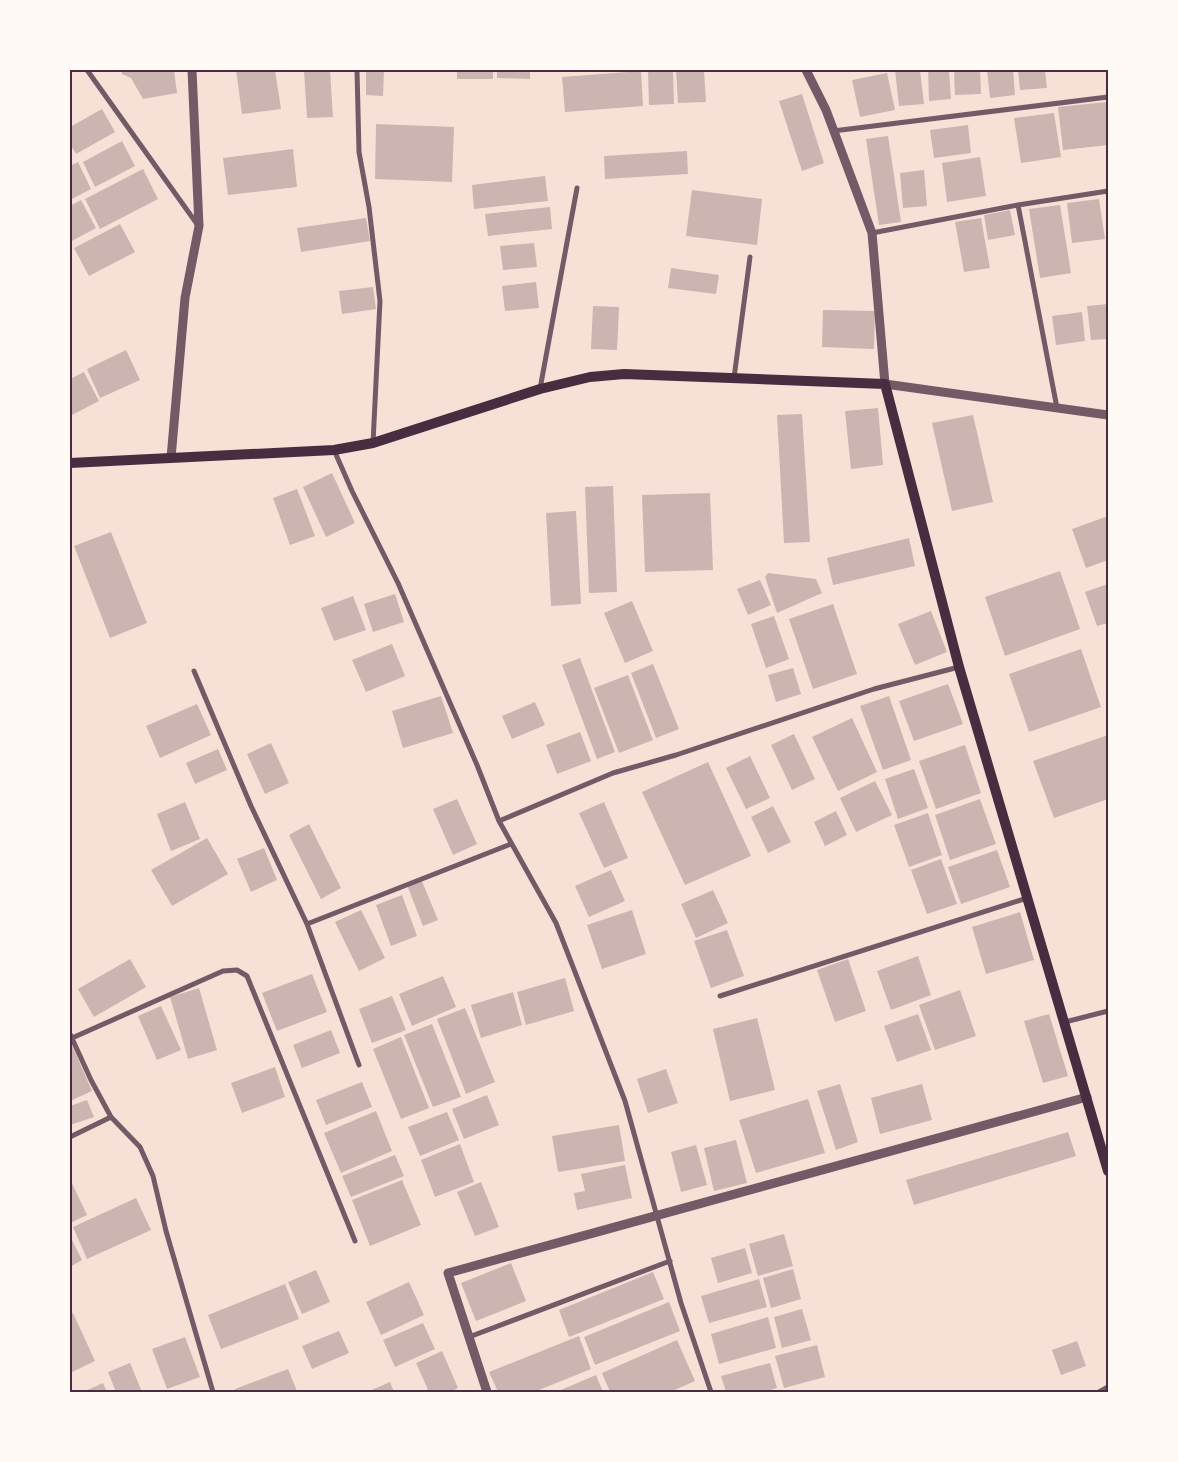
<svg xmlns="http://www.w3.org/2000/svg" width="1178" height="1462" font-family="Cabin,sans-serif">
  <rect width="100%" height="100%" fill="#f7e1d7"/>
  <path fill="#ccb4b1" d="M121 70H174L177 93 143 99 131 78 122 74Z
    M236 70H275L281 109 242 114Z
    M304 70H330L333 117 307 118Z
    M366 70H384L383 96 366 95Z
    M457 70H493V79H457Z
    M497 70H530V79L497 78Z
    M648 70H673L674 104 649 105Z
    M676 70H704L706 102 678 103Z
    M895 70H920L924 104 899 106Z
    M928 70H949L951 99 929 101Z
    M954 70H980L981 94 955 95Z
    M987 70H1013L1015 95 990 98Z
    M1018 70H1045L1047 88 1020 90Z
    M641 71 643 106 565 112 562 77Z
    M887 73 895 110 860 117 852 80Z
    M802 94 824 163 802 171 779 101Z
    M1107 102 1108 145 1063 150 1058 107Z
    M102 109 115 132 76 154 70 144V127Z
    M1054 113 1061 157 1021 163 1014 118Z
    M376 124 454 127 452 182 375 179Z
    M968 125 971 153 934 158 930 130Z
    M888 136 901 222 879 225 866 139Z
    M122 141 135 166 95 187 83 162Z
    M293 149 297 187 228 195 223 158Z
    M687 151 688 174 605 179 604 156Z
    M980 157 986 196 947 202 942 163Z
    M78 162 91 189 70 200V166Z
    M143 169 158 199 100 229 85 199Z
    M924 170 927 206 903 208 900 173Z
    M545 176 548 201 474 209 472 185Z
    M692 190 762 199 757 245 686 236Z
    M1099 199 1105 239 1072 243 1067 203Z
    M81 200 96 228 70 242V206Z
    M1060 205 1071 273 1040 278 1029 209Z
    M550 207 552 229 488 236 485 214Z
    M1010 210 1015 235 988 240 984 215Z
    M366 218 370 241 301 252 297 228Z
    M981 218 990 268 964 272 955 222Z
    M120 224 135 252 89 276 74 248Z
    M534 243 537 267 503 270 500 246Z
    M671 268 719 275 716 294 668 288Z
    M536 282 539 308 505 311 502 286Z
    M373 287 376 309 342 314 339 291Z
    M1108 304V339L1091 340 1087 306Z
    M593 306 619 307 617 350 591 349Z
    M823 310 875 311 874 349 822 347Z
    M1082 312 1085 341 1056 345 1052 316Z
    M126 350 140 380 100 398 87 369Z
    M84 372 99 401 70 416V379Z
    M878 408 883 465 851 469 845 411Z
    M802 414 810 542 784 543 777 415Z
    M973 415 993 502 952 511 932 423Z
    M332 473 355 523 326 537 303 487Z
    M613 486 617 592 589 593 585 487Z
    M297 489 315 536 290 545 273 498Z
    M710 493 713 570 645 572 642 495Z
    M576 511 581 604 551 606 546 513Z
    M1108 516V560L1086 568 1072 529Z
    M111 532 147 623 110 638 74 546Z
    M909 538 915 566 833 585 827 558Z
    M1060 571 1080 629 1005 656 985 597Z
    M768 573 816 579 822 593 777 613 765 577Z
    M760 580 771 605 748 615 737 589Z
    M1108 584V623L1097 626 1085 592Z
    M395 594 404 622 373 632 364 604Z
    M353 596 366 630 334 641 321 608Z
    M632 601 653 651 625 663 604 613Z
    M833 604 857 674 813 689 789 619Z
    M931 611 947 652 915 665 898 624Z
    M774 616 789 659 766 668 751 624Z
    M392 644 405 676 366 692 352 660Z
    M1081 649 1101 707 1029 732 1009 674Z
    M580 658 615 752 597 759 562 665Z
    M653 664 679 729 656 738 631 673Z
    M793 668 801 694 776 702 768 675Z
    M628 675 653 740 619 753 594 688Z
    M948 684 963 724 914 741 899 701Z
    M441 696 453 733 403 748 392 711Z
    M889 696 911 760 883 770 860 706Z
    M535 702 545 725 512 739 502 716Z
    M197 704 211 735 160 758 146 726Z
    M852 718 877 772 838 791 812 737Z
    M580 732 591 761 557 774 546 745Z
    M794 734 815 779 792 790 771 745Z
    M1108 735V799L1054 818 1033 761Z
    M271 743 289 783 265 794 247 754Z
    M965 745 981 793 936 809 919 761Z
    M218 749 227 770 195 784 186 763Z
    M750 756 770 798 746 809 726 768Z
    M708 762 751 856 685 885 642 792Z
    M914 769 928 808 898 819 885 779Z
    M875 781 892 815 856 832 840 798Z
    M457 799 477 844 453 855 433 809Z
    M980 799 996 844 950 860 935 815Z
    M185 802 200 839 171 851 157 814Z
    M604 802 628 858 604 868 579 813Z
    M773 806 791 842 768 853 751 817Z
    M836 811 847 835 825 846 814 822Z
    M928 813 942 855 909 867 894 825Z
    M309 824 341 888 321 899 289 835Z
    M207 838 228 874 172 906 151 870Z
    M264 848 277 880 251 892 237 859Z
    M997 850 1010 887 961 904 948 867Z
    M941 859 957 904 927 914 911 870Z
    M611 870 625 901 589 917 575 886Z
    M421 879 438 920 423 926 407 885Z
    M713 890 728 923 696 938 681 904Z
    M402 895 417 936 391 946 376 905Z
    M361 910 385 958 359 971 335 922Z
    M632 910 646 954 602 969 587 925Z
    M1020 912 1034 960 986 974 972 927Z
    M727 930 744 976 711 988 694 941Z
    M918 956 931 995 891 1010 877 971Z
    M130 959 146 987 94 1017 78 989Z
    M848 959 866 1011 835 1022 817 970Z
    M312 974 327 1012 277 1031 262 993Z
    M443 976 456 1007 412 1026 399 994Z
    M565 978 574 1011 526 1025 517 992Z
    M199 988 217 1050 188 1059 170 997Z
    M960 990 976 1036 935 1050 919 1005Z
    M513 992 522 1025 481 1038 471 1005Z
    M392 996 406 1030 372 1043 359 1009Z
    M161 1006 181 1050 157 1060 138 1016Z
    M465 1008 495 1082 466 1094 437 1019Z
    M918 1014 931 1050 897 1062 884 1026Z
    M1049 1014 1068 1076 1043 1083 1024 1021Z
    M757 1018 775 1090 730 1101 713 1029Z
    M432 1024 461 1097 433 1107 404 1035Z
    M331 1030 340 1053 302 1068 293 1045Z
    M401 1037 429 1108 401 1119 373 1049Z
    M71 1043 92 1091 70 1101V1044Z
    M275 1067 285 1097 242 1113 231 1083Z
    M666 1069 678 1103 648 1113 637 1079Z
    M362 1082 372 1107 326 1125 316 1100Z
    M840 1084 858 1142 836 1150 817 1091Z
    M922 1084 932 1120 880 1134 871 1098Z
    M487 1095 499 1125 464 1139 452 1109Z
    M808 1099 825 1153 756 1173 739 1120Z
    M87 1100 94 1117 70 1125V1106Z
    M376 1111 392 1151 341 1173 324 1133Z
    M447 1112 459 1140 420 1156 408 1127Z
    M619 1125 625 1161 558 1172 552 1136Z
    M1068 1132 1076 1156 914 1205 906 1180Z
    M736 1140 747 1183 714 1191 704 1148Z
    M460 1144 474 1182 435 1197 421 1160Z
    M696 1145 707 1185 681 1192 671 1152Z
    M395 1155 404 1176 351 1197 342 1176Z
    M625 1165 632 1198 577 1210 574 1193 585 1191 581 1174Z
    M70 1179 87 1215 70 1223Z
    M402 1180 421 1225 370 1246 352 1200Z
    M481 1182 499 1227 475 1236 457 1192Z
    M136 1198 151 1230 87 1259 73 1227Z
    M784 1234 793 1266 758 1276 749 1244Z
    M70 1236 82 1260 70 1267Z
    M745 1248 752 1273 718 1283 711 1258Z
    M511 1263 526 1301 476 1321 461 1283Z
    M793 1269 801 1299 771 1308 763 1278Z
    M316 1270 330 1302 302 1314 288 1282Z
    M653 1272 664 1299 569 1337 559 1310Z
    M759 1279 767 1307 709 1323 701 1296Z
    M409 1282 424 1315 381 1335 366 1302Z
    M285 1284 299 1319 221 1349 208 1315Z
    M669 1302 680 1331 595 1365 584 1337Z
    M802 1309 811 1340 782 1348 774 1317Z
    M73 1313 95 1361 70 1373V1314Z
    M768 1317 776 1348 719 1364 711 1334Z
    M423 1323 435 1349 395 1367 383 1340Z
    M339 1331 349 1353 312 1369 302 1346Z
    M579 1336 591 1369 534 1392H498L489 1372Z
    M185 1337 200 1377 167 1389 152 1349Z
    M677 1340 695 1381 670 1392H610L602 1373Z
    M1077 1341 1086 1366 1061 1375 1052 1350Z
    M817 1345 825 1377 784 1388 775 1356Z
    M442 1351 458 1388 450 1392H429L416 1363Z
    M130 1363 142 1392H116L108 1372Z
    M770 1363 777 1388 764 1392H726L721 1376Z
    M288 1369 297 1391 236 1392 235 1389Z
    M596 1375 603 1392H556Z
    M390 1382 394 1392H367Z
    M103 1383 107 1392H83Z"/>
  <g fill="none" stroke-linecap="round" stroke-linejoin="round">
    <path stroke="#755966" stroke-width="5" d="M87 70 197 224
      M357 70 359 152 369 207 380 301 373 443
      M833 131 1108 97
      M1018 205 1057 408
      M872 233 1018 205 1108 191
      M734 378 750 257
      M540 389 577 188
      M334 450 352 491 398 583 477 765 499 821 556 923 625 1101 681 1303 711 1392
      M194 671 251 806 307 924 511 844
      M499 821 613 773 676 755 874 689 959 667
      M307 924 359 1065
      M720 996 1027 898
      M1065 1022 1108 1011
      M70 1034 91 1080 111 1117 140 1147 153 1176 166 1231 213 1392
      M72 1038 223 971 237 970 247 976 355 1241
      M70 1137 111 1117
      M469 1337 670 1261
      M1099 1392 1108 1387"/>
    <path stroke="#755966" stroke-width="9" d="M806 70 826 110 872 233 885 384 1108 415
      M171 458 185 298 199 226 192 70
      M487 1392 448 1273 1087 1097"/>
    <path stroke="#4a2c40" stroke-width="10" d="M70 463 334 450 373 443 540 389 590 377 624 374 885 384 959 667 1108 1171"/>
  </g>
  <rect width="1178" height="1462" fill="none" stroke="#fffaf5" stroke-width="142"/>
  <rect x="71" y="71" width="1036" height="1320" fill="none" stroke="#4a2c40" stroke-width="2"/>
</svg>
